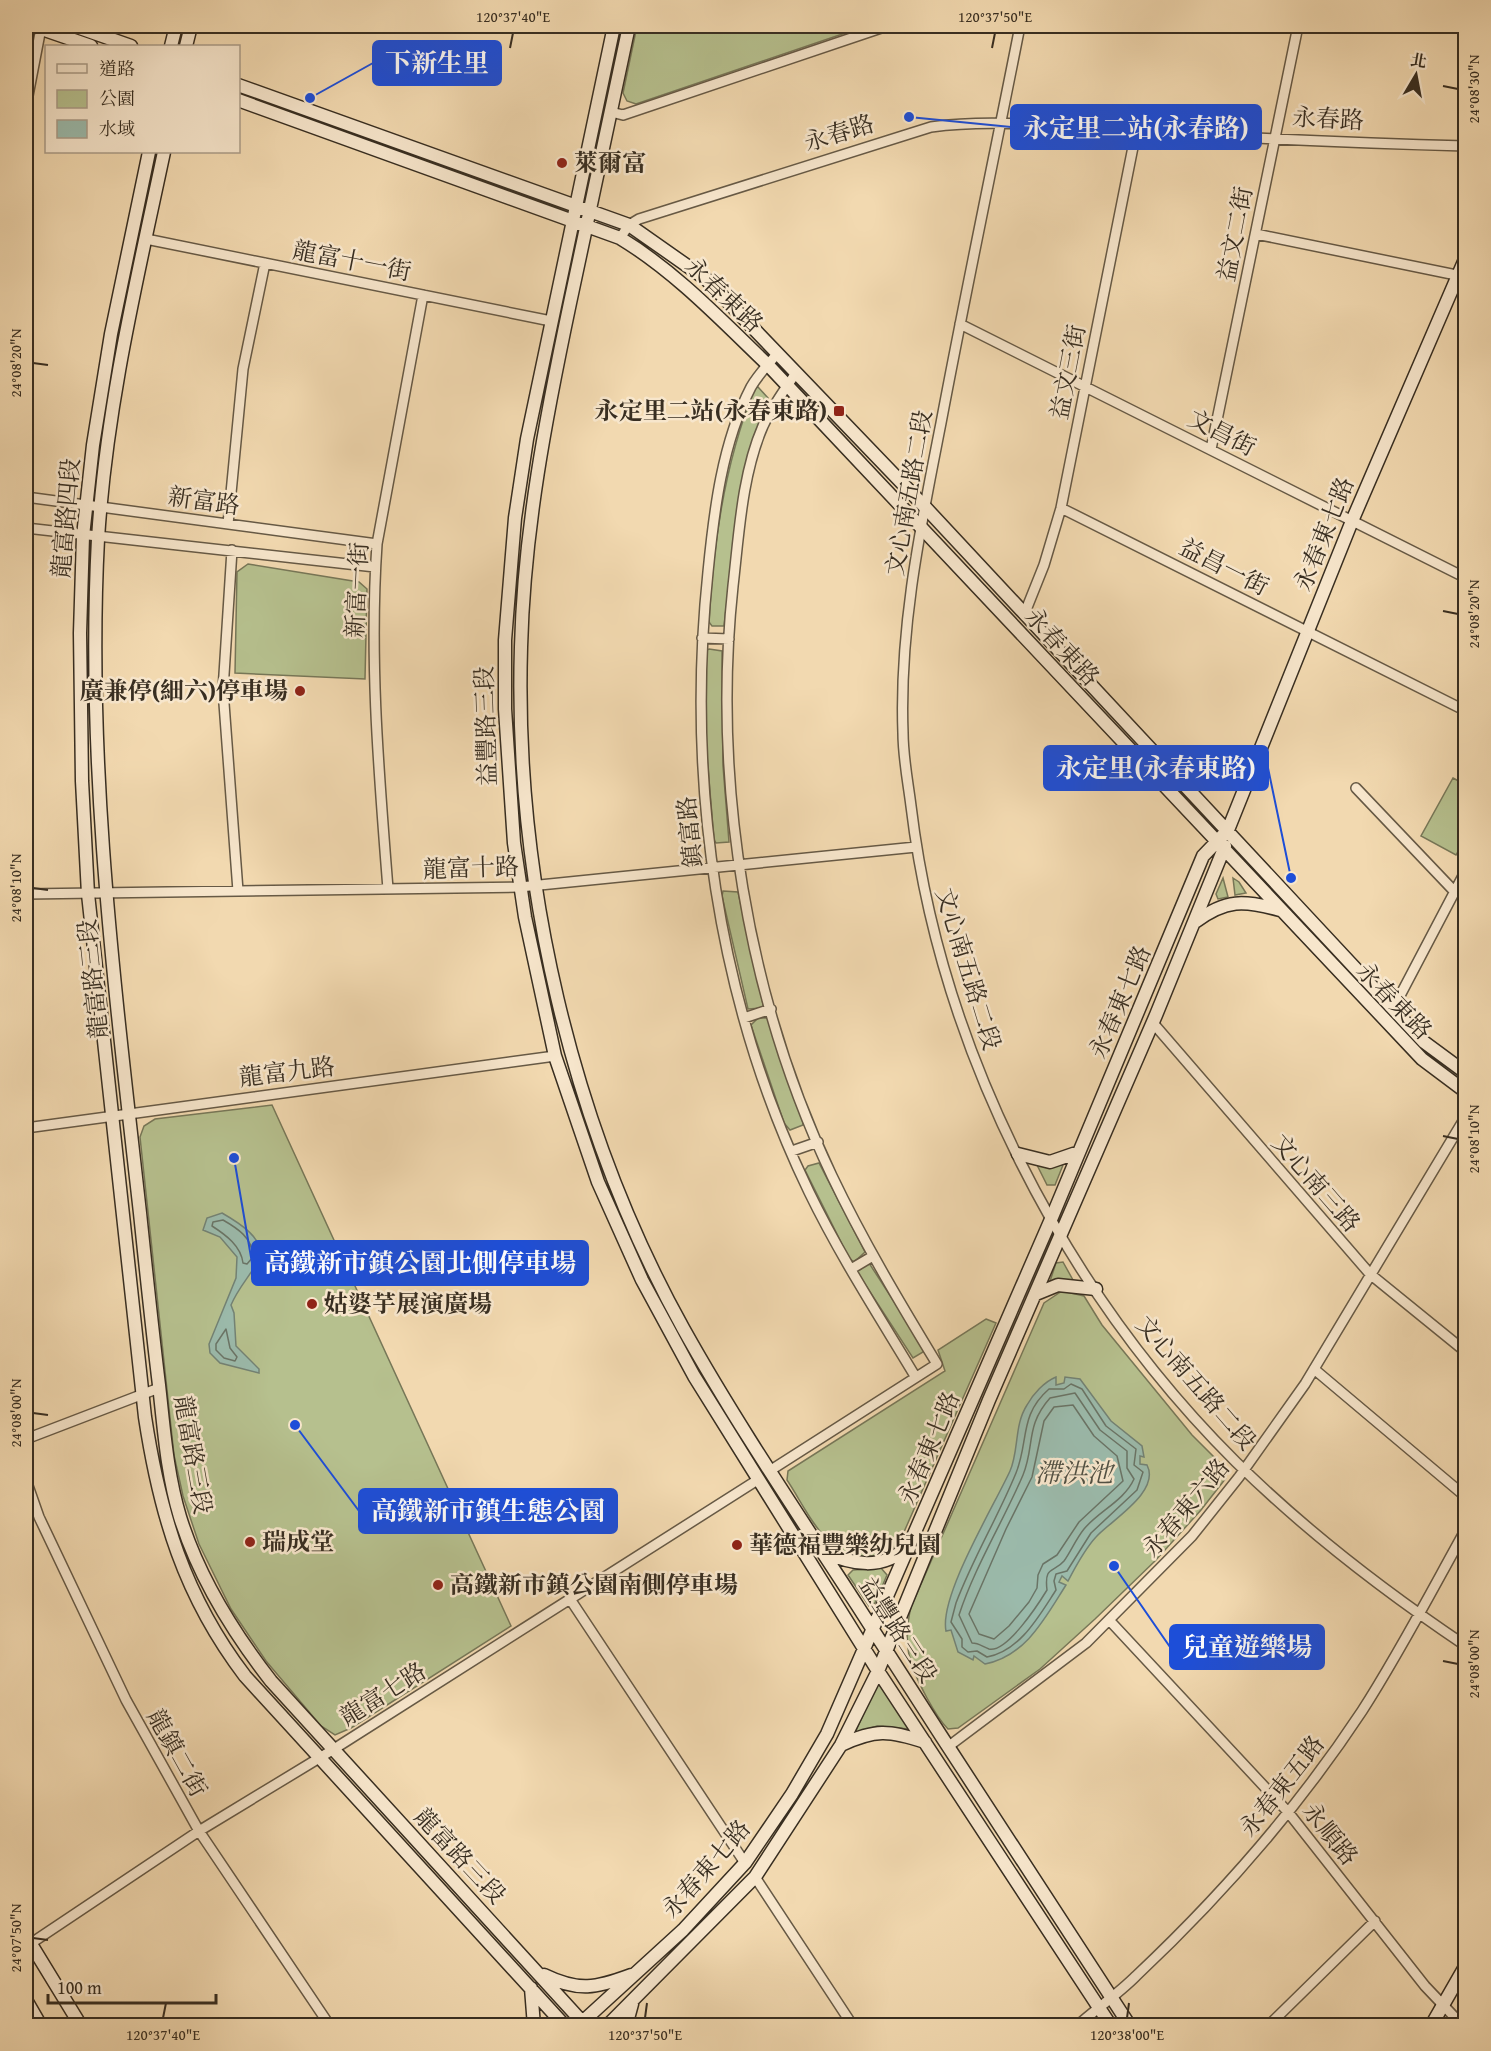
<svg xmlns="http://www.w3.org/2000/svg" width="1491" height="2051" font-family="'Gentium Book Plus','Noto Serif TC',serif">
  <rect width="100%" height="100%" fill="#f2d9b0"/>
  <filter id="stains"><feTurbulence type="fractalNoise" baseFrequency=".00333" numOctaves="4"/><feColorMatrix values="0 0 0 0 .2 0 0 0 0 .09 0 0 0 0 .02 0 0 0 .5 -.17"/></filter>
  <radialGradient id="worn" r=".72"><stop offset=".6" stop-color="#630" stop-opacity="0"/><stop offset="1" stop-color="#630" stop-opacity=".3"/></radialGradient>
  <path fill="#b6c08e" stroke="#777758" stroke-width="1.5" d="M637 26H866L636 104 627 101 623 93Z
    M758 387 768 398 751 446 739 499 724 626H712L709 622C713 544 725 461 755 388Z
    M248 564 359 582 367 589 365 679 235 673 237 572Z
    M709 649 722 651 723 766 729 842 716 843 714 840 705 731 706 651Z
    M1453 778 1466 785 1465 839 1456 855 1421 836Z
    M1223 878 1228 897 1218 899 1216 894Z
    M1233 878 1239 882 1246 893 1235 895Z
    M723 891 738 892 763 1004 762 1008 748 1009 722 896Z
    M758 1018H768L802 1117 803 1125 790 1130 784 1123 751 1025Z
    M272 1105 511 1626 351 1728 335 1735 321 1726 266 1661 231 1609 199 1544 183 1496 174 1455 140 1137 144 1126 155 1119Z
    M819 1163 865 1252 854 1262 849 1258 805 1170 808 1166Z
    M1037 1165H1063L1055 1185H1047Z
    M1063 1262 1073 1280 1050 1281 1056 1263Z
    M869 1263 924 1348 923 1352 913 1358 857 1272Z
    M1062 1291 1084 1296 1102 1325 1192 1435 1219 1462 1225 1469 1226 1478 1201 1510 1155 1561 1095 1619 1040 1669 958 1728 948 1729C939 1720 933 1709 927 1698 909 1665 902 1644 911 1607L1044 1303Z
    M986 1319 996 1323 900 1541C893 1550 883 1555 872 1556 827 1563 808 1511 787 1480L788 1471 945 1371 938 1350Z
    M881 1568 887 1575 875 1603 869 1606 848 1575 853 1570Z
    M878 1681 909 1729 877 1726 855 1733Z"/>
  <path fill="#9bbaab" stroke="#738274" stroke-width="1.5" d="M222 1213C236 1221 269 1240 258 1261 250 1276 238 1288 231 1305L234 1313 236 1346 259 1369V1373L220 1363 210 1353 209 1344 236 1278 237 1257 220 1237 203 1230 207 1218Z
    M1056 1377V1385L1064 1383 1065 1377 1080 1379 1111 1421 1142 1446 1144 1457 1140 1456V1464L1147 1465C1161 1492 1110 1521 1096 1537 1084 1550 1076 1566 1068 1581L1062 1576 1059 1582 1066 1585C1045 1618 1026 1656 985 1664L974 1656 973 1660 958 1652 951 1630 946 1631C939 1596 994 1506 1010 1471 1019 1451 1014 1425 1027 1405 1033 1394 1044 1382 1056 1377Z"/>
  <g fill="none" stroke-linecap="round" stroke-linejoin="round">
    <path stroke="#6a7466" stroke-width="1.5" d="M223 1220C237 1228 253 1238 253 1257L247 1264 243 1263C241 1246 226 1235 212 1226L213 1222Z
      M226 1329 230 1348 237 1357 235 1361 224 1358 216 1350V1344Z
      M1071 1384 1082 1389 1106 1426 1136 1449 1134 1465 1143 1472 1137 1490 1091 1533 1067 1571 1056 1574 1054 1581 1056 1590C1039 1616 1020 1651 987 1657L977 1651 968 1652 962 1647V1639L951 1622 956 1603C973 1558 998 1517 1016 1473 1029 1441 1019 1415 1049 1389H1064Z
      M1075 1393 1100 1430 1127 1451V1468L1134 1479C1124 1501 1099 1511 1084 1529 1076 1539 1071 1551 1064 1561 1054 1573 1044 1565 1047 1590 1039 1603 1007 1653 989 1649 983 1647 979 1643 972 1643L959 1615C975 1566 1003 1522 1023 1475 1035 1446 1025 1426 1050 1398Z
      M1073 1405 1094 1436 1117 1456 1123 1481 1079 1522 1057 1555 1043 1564 1038 1575 1037 1588 1029 1602 1009 1626 994 1639 979 1634 969 1614 1006 1529 1032 1477 1044 1421 1054 1407Z"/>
    <defs>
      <path id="street" d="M1020 26C994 158 966 290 941 423 921 525 899 628 903 733 903 757 908 782 911 806 940 1048 1063 1290 1236 1462 1306 1531 1384 1591 1466 1646
        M26 106 41 28
        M611 112 623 115 887 26
        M1256 234 1466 277
        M620 238 629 225 639 219 931 127C1000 118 1068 128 1137 132 1246 138 1356 143 1466 146
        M146 239 551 321
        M960 324 1466 578
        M778 353C768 364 758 375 751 387 722 443 714 511 708 572 686 781 717 1002 809 1192 840 1256 879 1316 915 1376
        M1211 449 1298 26
        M26 497 377 544
        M1061 508 1466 711
        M228 524 243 369 265 263
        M26 528 375 567
        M232 550 223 690 238 891
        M1024 615 1044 565 1061 508 1136 132
        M702 638 729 639
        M1356 788 1454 891
        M388 889C379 774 369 660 377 544L423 295
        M26 894 520 887 916 847
        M1393 1009 1466 870
        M744 1018 771 1009
        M1153 1023 1370 1274 1466 1352
        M26 1128 555 1056
        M792 1151 818 1142
        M851 1269 873 1256
        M1314 1369 1466 1497
        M26 1439 159 1388
        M771 1470 937 1364C900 1303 863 1241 832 1176 747 998 712 782 733 586 739 534 742 474 763 426 772 407 784 390 796 373
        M26 1480 39 1517 126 1700 199 1831 330 2026
        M570 1599 745 1863
        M1110 1621 1288 1812 1425 1986 1463 2026
        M949 1746 1086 1643 1192 1536 1239 1477 1305 1384 1466 1116
        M755 1877 853 2026
        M30 1944 199 1831 334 1749 759 1479
        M1077 2026C1096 2009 1118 1994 1136 1976 1221 1896 1298 1808 1362 1711 1400 1652 1432 1590 1466 1529
        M1268 2026 1375 1921"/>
      <path id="secondary" d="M33 26 91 46
        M74 26 131 46
        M614 26 527 439 515 518 505 640V709L514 843 525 917 555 1056 598 1182 642 1280 694 1376 878 1671 1111 2026
        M629 26C610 118 590 210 570 303 546 417 524 530 521 647 514 878 571 1126 683 1328 736 1423 798 1514 857 1605 947 1746 1039 1886 1130 2026
        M171 46 176 26
        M186 46 191 26
        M238 85 629 225 706 279 925 507 1424 1042 1466 1073
        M238 100 620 238C676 272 721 320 768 365L1422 1059 1466 1092
        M149 152 111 334 93 445 83 536 80 633 82 781 88 894 145 1417C160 1515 184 1596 245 1676L565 2026
        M164 152C137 279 106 408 98 539 86 764 115 990 140 1213 146 1270 152 1328 159 1385 164 1429 167 1474 180 1517 199 1578 232 1631 271 1681L586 2026
        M1195 922C1226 899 1244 900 1280 910
        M1018 1154 1050 1162 1079 1152
        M1036 1294 1058 1285 1096 1289
        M822 1551C852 1565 883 1571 908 1546
        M841 1745C875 1729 889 1730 925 1742
        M26 1936 81 2026
        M544 1975C579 1992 596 1988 631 1975
        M531 1988 534 2026
        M26 2000 41 2026
        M579 2025 683 1930 745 1863 792 1794 827 1734 1052 1217 1203 856 1228 830 1352 521 1466 257
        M607 2026 755 1877 841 1745 878 1671 989 1400 1156 1015 1225 846
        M626 2026 632 2004
        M1431 2026 1466 1965"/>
    </defs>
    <use href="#street" stroke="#665945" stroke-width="12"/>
    <use href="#secondary" stroke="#382e21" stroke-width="15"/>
    <use href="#street" stroke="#f7e6cc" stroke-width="9"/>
    <use href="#secondary" stroke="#f7e6cc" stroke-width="12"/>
  </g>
  <path fill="none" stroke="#382e21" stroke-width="2" d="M510 48 513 33M992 48 995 33M1443 86 1458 89M33 363 48 365M1443 611 1458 614M33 888 48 890M1443 1136 1458 1139M33 1413 48 1415M1443 1661 1458 1664M33 1938 48 1940M163 2018 166 2003M645 2018 647 2003M1127 2018 1129 2003"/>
  <g fill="#8f2418" stroke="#f7e6cc" stroke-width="2">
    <circle cx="562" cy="163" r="6"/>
    <rect x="833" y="405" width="12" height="12" rx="3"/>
    <circle cx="300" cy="691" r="6"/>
    <circle cx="312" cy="1304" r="6"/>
    <circle cx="250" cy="1542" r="6"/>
    <circle cx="737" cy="1545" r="6"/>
    <circle cx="438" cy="1585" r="6"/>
  </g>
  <g text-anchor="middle" stroke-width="5" stroke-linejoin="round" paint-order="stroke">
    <g font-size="24" fill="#382e21" stroke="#f7e6cc">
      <text transform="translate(1328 119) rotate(3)" y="8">永春路</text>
      <text transform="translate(839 133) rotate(-17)" y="8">永春路</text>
      <text transform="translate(1235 234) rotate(-79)" y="8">益文二街</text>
      <text transform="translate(352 261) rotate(11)" y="8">龍富十一街</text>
      <text transform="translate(724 295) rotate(43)" y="8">永春東路</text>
      <text transform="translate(1068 372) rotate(-79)" y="8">益文三街</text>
      <text transform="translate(1222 433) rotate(27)" y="8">文昌街</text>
      <text transform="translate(909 493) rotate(-80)" y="8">文心南五路二段</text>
      <text transform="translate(204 501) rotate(8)" y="8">新富路</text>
      <text transform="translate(66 518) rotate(-85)" y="8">龍富路四段</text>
      <text transform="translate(1324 534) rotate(-68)" y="8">永春東七路</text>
      <text transform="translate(1224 567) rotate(27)" y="8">益昌一街</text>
      <text transform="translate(357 590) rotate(-87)" y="8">新富一街</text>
      <text transform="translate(1062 647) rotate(47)" y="8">永春東路</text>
      <text transform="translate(486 726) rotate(-92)" y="8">益豐路三段</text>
      <text transform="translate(690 832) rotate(-96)" y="8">鎮富路</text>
      <text transform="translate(471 868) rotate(-2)" y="8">龍富十路</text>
      <text transform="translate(968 969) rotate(73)" y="8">文心南五路二段</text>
      <text transform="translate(93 979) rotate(-96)" y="8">龍富路三段</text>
      <text transform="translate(1394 1001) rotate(46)" y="8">永春東路</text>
      <text transform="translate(1120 1002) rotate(-67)" y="8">永春東七路</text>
      <text transform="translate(287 1072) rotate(-7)" y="8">龍富九路</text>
      <text transform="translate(1316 1183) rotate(49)" y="8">文心南三路</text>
      <text transform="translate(1196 1383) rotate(49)" y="8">文心南五路二段</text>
      <text transform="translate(929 1448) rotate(-67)" y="8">永春東七路</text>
      <text transform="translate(193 1455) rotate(80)" y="8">龍富路三段</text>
      <text transform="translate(1186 1508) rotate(-50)" y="8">永春東六路</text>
      <text transform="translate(898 1630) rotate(57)" y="8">益豐路三段</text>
      <text transform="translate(383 1694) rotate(-32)" y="8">龍富七路</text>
      <text transform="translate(177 1753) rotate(61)" y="8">龍鎮二街</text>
      <text transform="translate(1282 1786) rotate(-52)" y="8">永春東五路</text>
      <text transform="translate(1330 1834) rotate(51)" y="8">永順路</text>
      <text transform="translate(460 1856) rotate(47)" y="8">龍富路三段</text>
      <text transform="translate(706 1869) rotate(-49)" y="8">永春東七路</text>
    </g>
    <g font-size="24" font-weight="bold" fill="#382e21" stroke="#f7e6cc" text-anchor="start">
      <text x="574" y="171">萊爾富</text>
      <text x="827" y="419" text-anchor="end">永定里二站(永春東路)</text>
      <text x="288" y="699" text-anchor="end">廣兼停(細六)停車場</text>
      <text x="324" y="1312">姑婆芋展演廣場</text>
      <text x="262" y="1550">瑞成堂</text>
      <text x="749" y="1553">華德福豐樂幼兒園</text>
      <text x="450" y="1593">高鐵新市鎮公園南側停車場</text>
    </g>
    <g font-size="26" font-style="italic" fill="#515144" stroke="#f7e6cc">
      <text x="1074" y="1482">滯洪池</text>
    </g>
  </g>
  <path fill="none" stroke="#1d4ed8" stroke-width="2" d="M310 98L373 63M909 117L1011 127M1291 878L1268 768M234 1158L252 1263M295 1425L359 1511M1114 1566L1170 1647"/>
  <g fill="#1d4ed8" stroke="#f7e6cc" stroke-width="2">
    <circle cx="310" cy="98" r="6"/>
    <circle cx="909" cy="117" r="6"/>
    <circle cx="1291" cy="878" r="6"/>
    <circle cx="234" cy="1158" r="6"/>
    <circle cx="295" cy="1425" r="6"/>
    <circle cx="1114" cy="1566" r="6"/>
  </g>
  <g fill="#1d4ed8" stroke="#1d4ed8" stroke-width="2">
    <rect x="373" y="41" width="128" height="44" rx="6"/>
    <rect x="1011" y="105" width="250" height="44" rx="6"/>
    <rect x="1044" y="746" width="224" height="44" rx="6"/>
    <rect x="252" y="1241" width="336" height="44" rx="6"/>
    <rect x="359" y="1489" width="258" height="44" rx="6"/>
    <rect x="1170" y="1625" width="154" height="44" rx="6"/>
  </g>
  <g font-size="26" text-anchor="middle" font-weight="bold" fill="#fff">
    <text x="437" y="72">下新生里</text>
    <text x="1136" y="137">永定里二站(永春路)</text>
    <text x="1156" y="777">永定里(永春東路)</text>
    <text x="420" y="1272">高鐵新市鎮公園北側停車場</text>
    <text x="488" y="1520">高鐵新市鎮生態公園</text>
    <text x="1247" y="1656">兒童遊樂場</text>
  </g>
  <rect width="1491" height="2051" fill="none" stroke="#f2d9b0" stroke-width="66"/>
  <rect x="45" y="45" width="195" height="108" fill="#f7e6cc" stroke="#ab9c88" stroke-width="1.5"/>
  <rect x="57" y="64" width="30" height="9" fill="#f7e6cc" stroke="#ab9c88" stroke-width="1.5"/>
  <text x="99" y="75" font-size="18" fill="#382e21">道路</text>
  <rect x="57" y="90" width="30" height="18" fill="#b6c08e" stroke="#ab9c88" stroke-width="1.5"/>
  <text x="99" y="105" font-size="18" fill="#382e21">公園</text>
  <rect x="57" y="120" width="30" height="18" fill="#9bbaab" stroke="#ab9c88" stroke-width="1.5"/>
  <text x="99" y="135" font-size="18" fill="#382e21">水域</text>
  <g transform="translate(1416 75) rotate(10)" stroke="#f7e6cc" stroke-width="4.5" paint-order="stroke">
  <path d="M0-4.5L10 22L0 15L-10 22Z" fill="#382e21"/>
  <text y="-9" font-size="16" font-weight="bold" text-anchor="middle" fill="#382e21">北</text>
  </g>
  <path d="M48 1994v9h168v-9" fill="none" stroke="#382e21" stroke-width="3"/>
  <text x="57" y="1994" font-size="18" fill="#382e21" stroke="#f7e6cc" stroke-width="4.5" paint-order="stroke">100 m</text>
  <rect x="33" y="33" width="1425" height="1985" fill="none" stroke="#382e21" stroke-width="2"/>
  <g font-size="15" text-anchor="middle" fill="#382e21">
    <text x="513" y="22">120°37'40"E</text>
    <text x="995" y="22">120°37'50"E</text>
    <text transform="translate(1474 89) rotate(-90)" y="5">24°08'30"N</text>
    <text transform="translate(16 363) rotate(-90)" y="5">24°08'20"N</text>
    <text transform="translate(1474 614) rotate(-90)" y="5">24°08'20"N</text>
    <text transform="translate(16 888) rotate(-90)" y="5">24°08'10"N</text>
    <text transform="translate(1474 1139) rotate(-90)" y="5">24°08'10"N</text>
    <text transform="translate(16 1413) rotate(-90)" y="5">24°08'00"N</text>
    <text transform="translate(1474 1664) rotate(-90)" y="5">24°08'00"N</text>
    <text transform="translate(16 1938) rotate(-90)" y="5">24°07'50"N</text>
    <text x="163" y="2040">120°37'40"E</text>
    <text x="645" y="2040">120°37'50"E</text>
    <text x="1127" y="2040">120°38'00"E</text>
  </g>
  <rect width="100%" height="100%" filter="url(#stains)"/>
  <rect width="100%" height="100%" fill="url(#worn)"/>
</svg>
